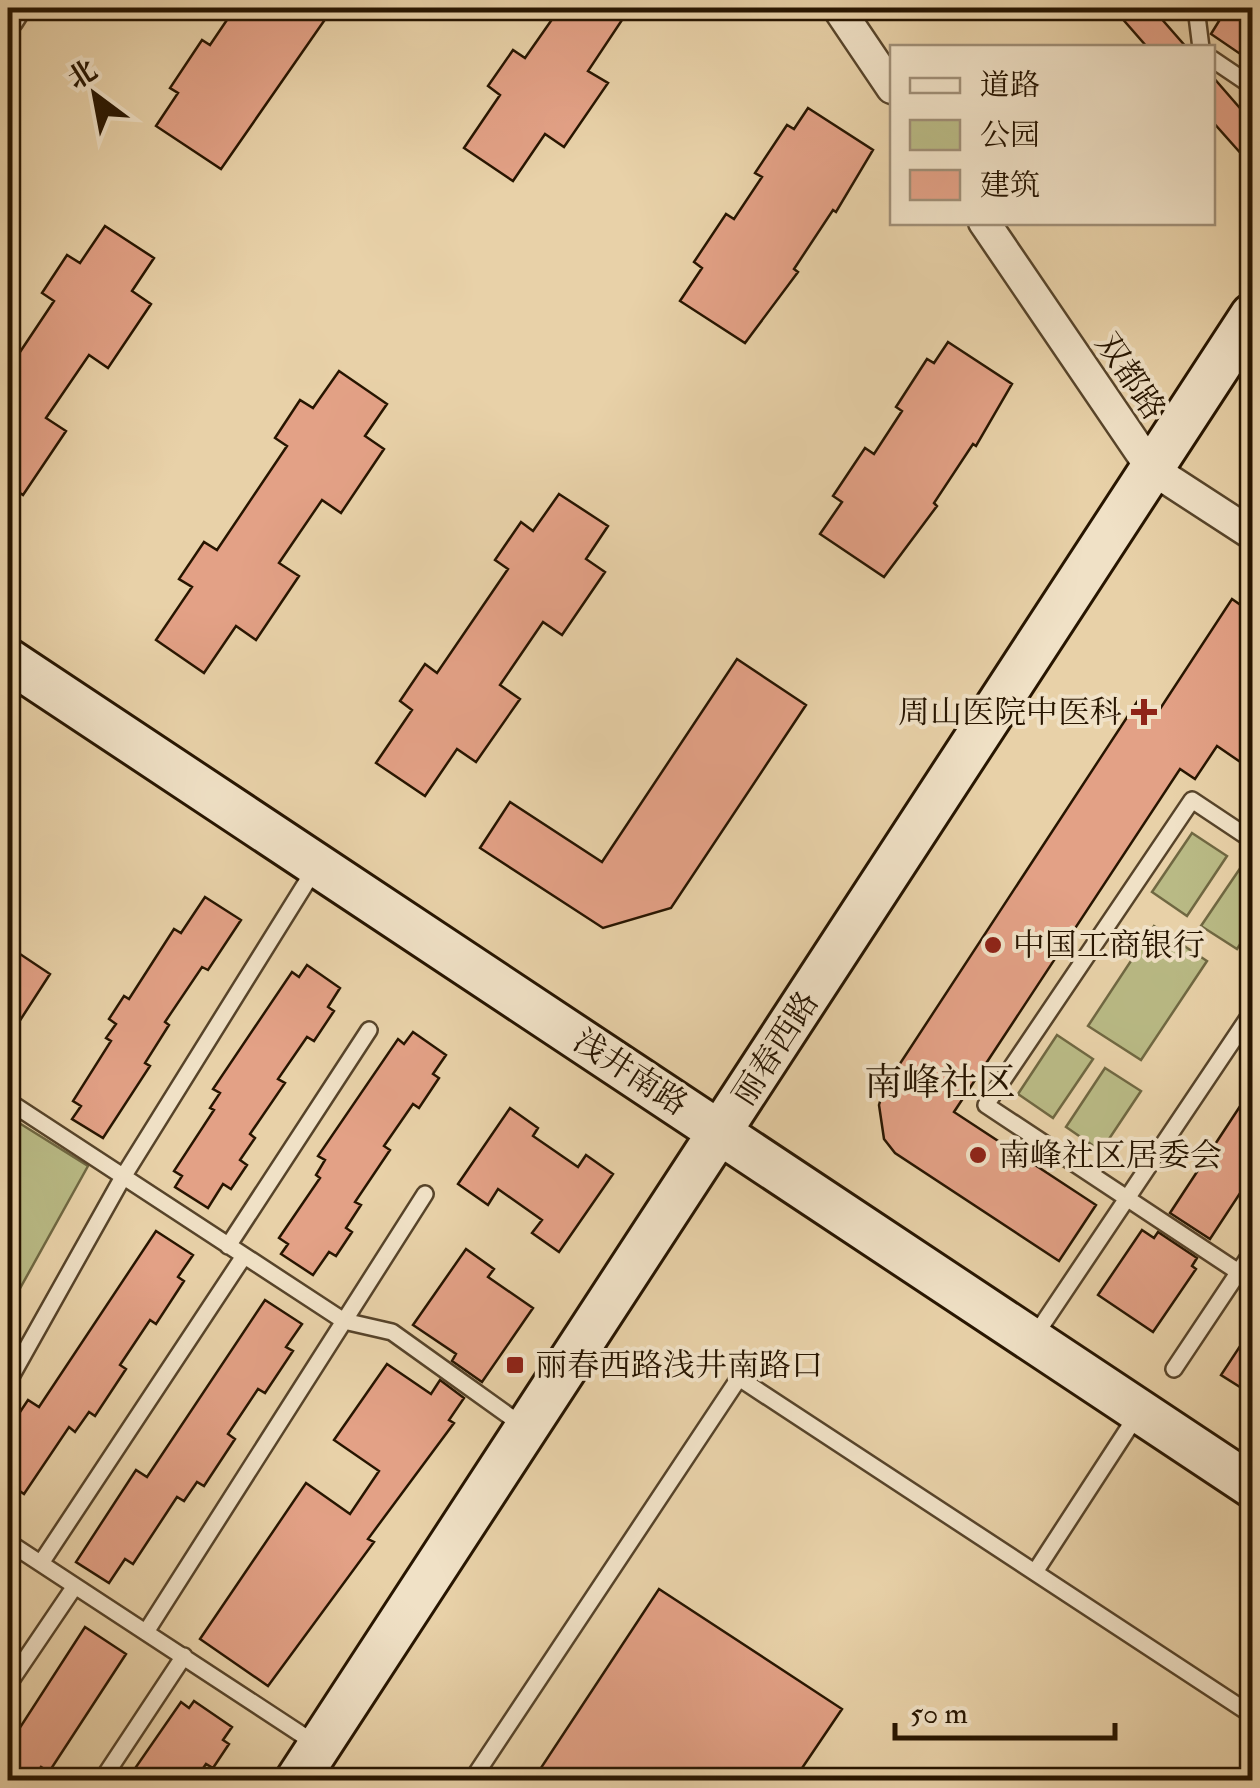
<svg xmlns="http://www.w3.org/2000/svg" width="1260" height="1788" font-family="'IM FELL Double Pica','Noto Serif SC',serif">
  <rect width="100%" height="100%" fill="#e8d1a8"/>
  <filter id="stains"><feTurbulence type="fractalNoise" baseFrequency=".002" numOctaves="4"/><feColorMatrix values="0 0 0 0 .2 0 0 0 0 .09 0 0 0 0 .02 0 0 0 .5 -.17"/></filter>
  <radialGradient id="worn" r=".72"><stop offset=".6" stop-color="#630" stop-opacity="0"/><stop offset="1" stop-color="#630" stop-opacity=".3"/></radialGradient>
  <path fill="#b9ba85" stroke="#706842" stroke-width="2.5" d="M1192 833 1227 856 1187 916 1152 892Z
    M1241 867 1252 874V926L1237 949 1201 926Z
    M1154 926 1207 961 1141 1060 1088 1026Z
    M1057 1035 1093 1059 1053 1118 1018 1094Z
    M1105 1068 1141 1091 1101 1151 1066 1127Z
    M8 1116 88 1166 8 1310Z"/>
  <path fill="#e3a186" stroke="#271500" stroke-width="2.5" d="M235 8H333L221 169 156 126 178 93 170 88 202 40 210 45Z
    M560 8H630L588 71 608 83 564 147 545 134 513 181 464 148 500 95 488 86 513 50 525 58Z
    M1113 8H1152L1187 48H1148Z
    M1227 8H1252V62L1211 34Z
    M1212 76 1252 122V166L1212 121Z
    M808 108 873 150 836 212 833 210 794 269 798 272 745 343 680 301 702 268 694 262 726 214 734 219 762 177 755 173 787 125 794 129Z
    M105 226 154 258 132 291 151 304 108 368 89 355 46 418 66 431 23 495 8 485V370L54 301 42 293 67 255 80 263Z
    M948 342 1012 384 976 446 973 444 934 503 937 506 884 577 820 534 842 502 833 496 865 448 874 454 902 411 896 407 927 359 934 363Z
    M339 371 387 404 365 436 384 449 341 513 322 500 279 563 299 576 256 640 236 626 204 673 156 640 192 587 179 579 204 542 217 550 287 446 275 438 300 400 313 408Z
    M559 494 608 526 586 559 605 572 562 635 543 622 500 685 520 699 476 762 457 749 425 796 376 763 412 710 400 701 425 664 437 673 508 569 495 560 521 522 533 531Z
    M1232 599 1252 613V770L1217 746 1195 779 1180 769 954 1112 1096 1205 1059 1261 895 1153 884 1139 879 1105 884 1088 1139 699 1158 712Z
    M737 659 806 705 671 908 603 928 480 848 510 802 602 862Z
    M205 897 241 920 208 970 202 967 165 1022 169 1025 145 1063 150 1066 103 1138 72 1119 81 1106 73 1101 111 1041 106 1038 116 1024 109 1019 124 996 129 999 174 929 181 933Z
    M8 946 50 974 8 1039Z
    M307 965 340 988 328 1007 334 1011 314 1041 307 1037 278 1079 285 1083 250 1134 255 1138 240 1160 247 1165 231 1189 223 1184 208 1208 175 1187 182 1176 174 1171 214 1110 210 1108 220 1093 213 1089 292 972 299 977Z
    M413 1032 446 1055 433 1074 439 1078 419 1108 413 1104 384 1146 390 1150 355 1202 361 1205 346 1228 352 1232 336 1256 329 1252 313 1275 281 1254 288 1244 279 1238 320 1178 316 1175 325 1160 318 1156 398 1039 404 1044Z
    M1252 1088V1175L1210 1239 1170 1213Z
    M510 1108 538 1128 533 1136 578 1167 586 1155 613 1174 559 1252 532 1233 542 1220 498 1189 488 1205 458 1184Z
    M1142 1230 1154 1238 1158 1232 1197 1258 1192 1266 1196 1269 1153 1332 1098 1295Z
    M156 1231 193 1255 178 1277 184 1281 156 1324 150 1320 120 1365 126 1369 95 1416 89 1412 75 1432 69 1427 24 1494 8 1483V1430L28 1400 39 1407Z
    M466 1249 494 1269 488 1277 533 1308 482 1382 452 1361 456 1354 413 1325Z
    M265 1300 302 1324 286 1347 293 1351 265 1393 258 1389 228 1434 235 1439 204 1486 197 1482 184 1501 177 1497 133 1564 125 1559 109 1583 76 1562 136 1470 147 1477Z
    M1252 1328V1368L1240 1387 1221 1375Z
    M387 1364 431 1394 440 1380 464 1398 449 1420 454 1423 368 1539 374 1542 268 1686 200 1639 306 1483 350 1514 379 1471 334 1440Z
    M659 1589 842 1709 794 1780H533Z
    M85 1627 126 1654 49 1772 41 1767 32 1780H8V1746Z
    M194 1701 232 1727 223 1740 229 1744 213 1768 206 1764 195 1780H127L181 1702 189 1708Z"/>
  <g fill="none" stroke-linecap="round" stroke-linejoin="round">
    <defs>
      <path id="lane" d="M1196 8 1201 48
        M1212 59 1252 86
        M1252 840 1192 800 986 1105 1252 1281
        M8 1101 344 1321 392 1332 526 1428
        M228 1246 369 1030
        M1034 1337 1252 1012
        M1174 1369 1252 1252
        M8 1382 123 1177 316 867
        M8 1542 316 1744
        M41 1563 244 1256
        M1035 1572 1139 1412
        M146 1632 425 1194
        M8 1685 75 1586
        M102 1780 184 1656
        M472 1780 739 1378 1252 1715"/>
      <path id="street" d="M838 8 892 88
        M8 19 15 8
        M984 222 1152 469 1252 534"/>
      <path id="secondary" d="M8 660 1252 1486
        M297 1780 1252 315"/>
    </defs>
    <use href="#lane" stroke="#57442a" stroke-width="20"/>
    <use href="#street" stroke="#57442a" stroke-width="35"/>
    <use href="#secondary" stroke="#271500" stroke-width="48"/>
    <use href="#lane" stroke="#f0e1c6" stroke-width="15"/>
    <use href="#street" stroke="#f0e1c6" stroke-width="30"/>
    <use href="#secondary" stroke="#f0e1c6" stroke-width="42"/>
  </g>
  <g fill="#8f2418" stroke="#f0e1c6" stroke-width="4">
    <path d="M1139 697h10v10h10v10h-10v10h-10v-10h-10v-10h10z"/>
    <circle cx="993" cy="945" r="10"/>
    <circle cx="978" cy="1155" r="10"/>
    <rect x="505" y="1355" width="20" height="20" rx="5"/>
  </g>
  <g text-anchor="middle" stroke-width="8" stroke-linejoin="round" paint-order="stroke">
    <g font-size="32" fill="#271500" stroke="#f0e1c6">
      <text transform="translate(1131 376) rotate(56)" y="11">双都路</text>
      <text transform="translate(775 1048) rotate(-57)" y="11">丽春西路</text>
      <text transform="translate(631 1072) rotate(33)" y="11">浅井南路</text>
    </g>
    <g font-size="32" fill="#271500" stroke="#f0e1c6" text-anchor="start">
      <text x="1122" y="723" text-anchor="end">周山医院中医科</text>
      <text x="1013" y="956">中国工商银行</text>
      <text x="998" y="1166">南峰社区居委会</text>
      <text x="535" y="1376">丽春西路浅井南路口</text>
    </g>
    <g font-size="38" fill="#271500" stroke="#f0e1c6">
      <text x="940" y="1095">南峰社区</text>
    </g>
  </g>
  <rect width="1260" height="1788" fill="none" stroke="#e8d1a8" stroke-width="40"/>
  <rect x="10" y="10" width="1240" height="1768" fill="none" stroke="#271500" stroke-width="5"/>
  <rect x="20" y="20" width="1220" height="1748" fill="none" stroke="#271500" stroke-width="2.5"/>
  <rect x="890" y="45" width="325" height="180" fill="#f0e1c6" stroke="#a08f77" stroke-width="2.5"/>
  <rect x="910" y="78" width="50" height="15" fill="#f0e1c6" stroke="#a08f77" stroke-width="2.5"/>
  <text x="980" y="95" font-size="30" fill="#271500">道路</text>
  <rect x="910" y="120" width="50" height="30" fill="#b9ba85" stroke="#a08f77" stroke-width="2.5"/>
  <text x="980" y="145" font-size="30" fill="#271500">公园</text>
  <rect x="910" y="170" width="50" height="30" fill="#e3a186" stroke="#a08f77" stroke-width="2.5"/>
  <text x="980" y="195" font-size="30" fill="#271500">建筑</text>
  <g transform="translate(95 95) rotate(328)" stroke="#f0e1c6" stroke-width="8" paint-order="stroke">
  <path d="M0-8L18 38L0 25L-18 38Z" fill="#271500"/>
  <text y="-15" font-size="28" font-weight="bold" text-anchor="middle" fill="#271500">北</text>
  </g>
  <path d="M895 1723v15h220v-15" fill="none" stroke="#271500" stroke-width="5"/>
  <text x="910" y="1723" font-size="30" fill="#271500" stroke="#f0e1c6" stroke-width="8" paint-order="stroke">50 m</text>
  <rect width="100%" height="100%" filter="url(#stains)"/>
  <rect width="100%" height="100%" fill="url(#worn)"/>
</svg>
